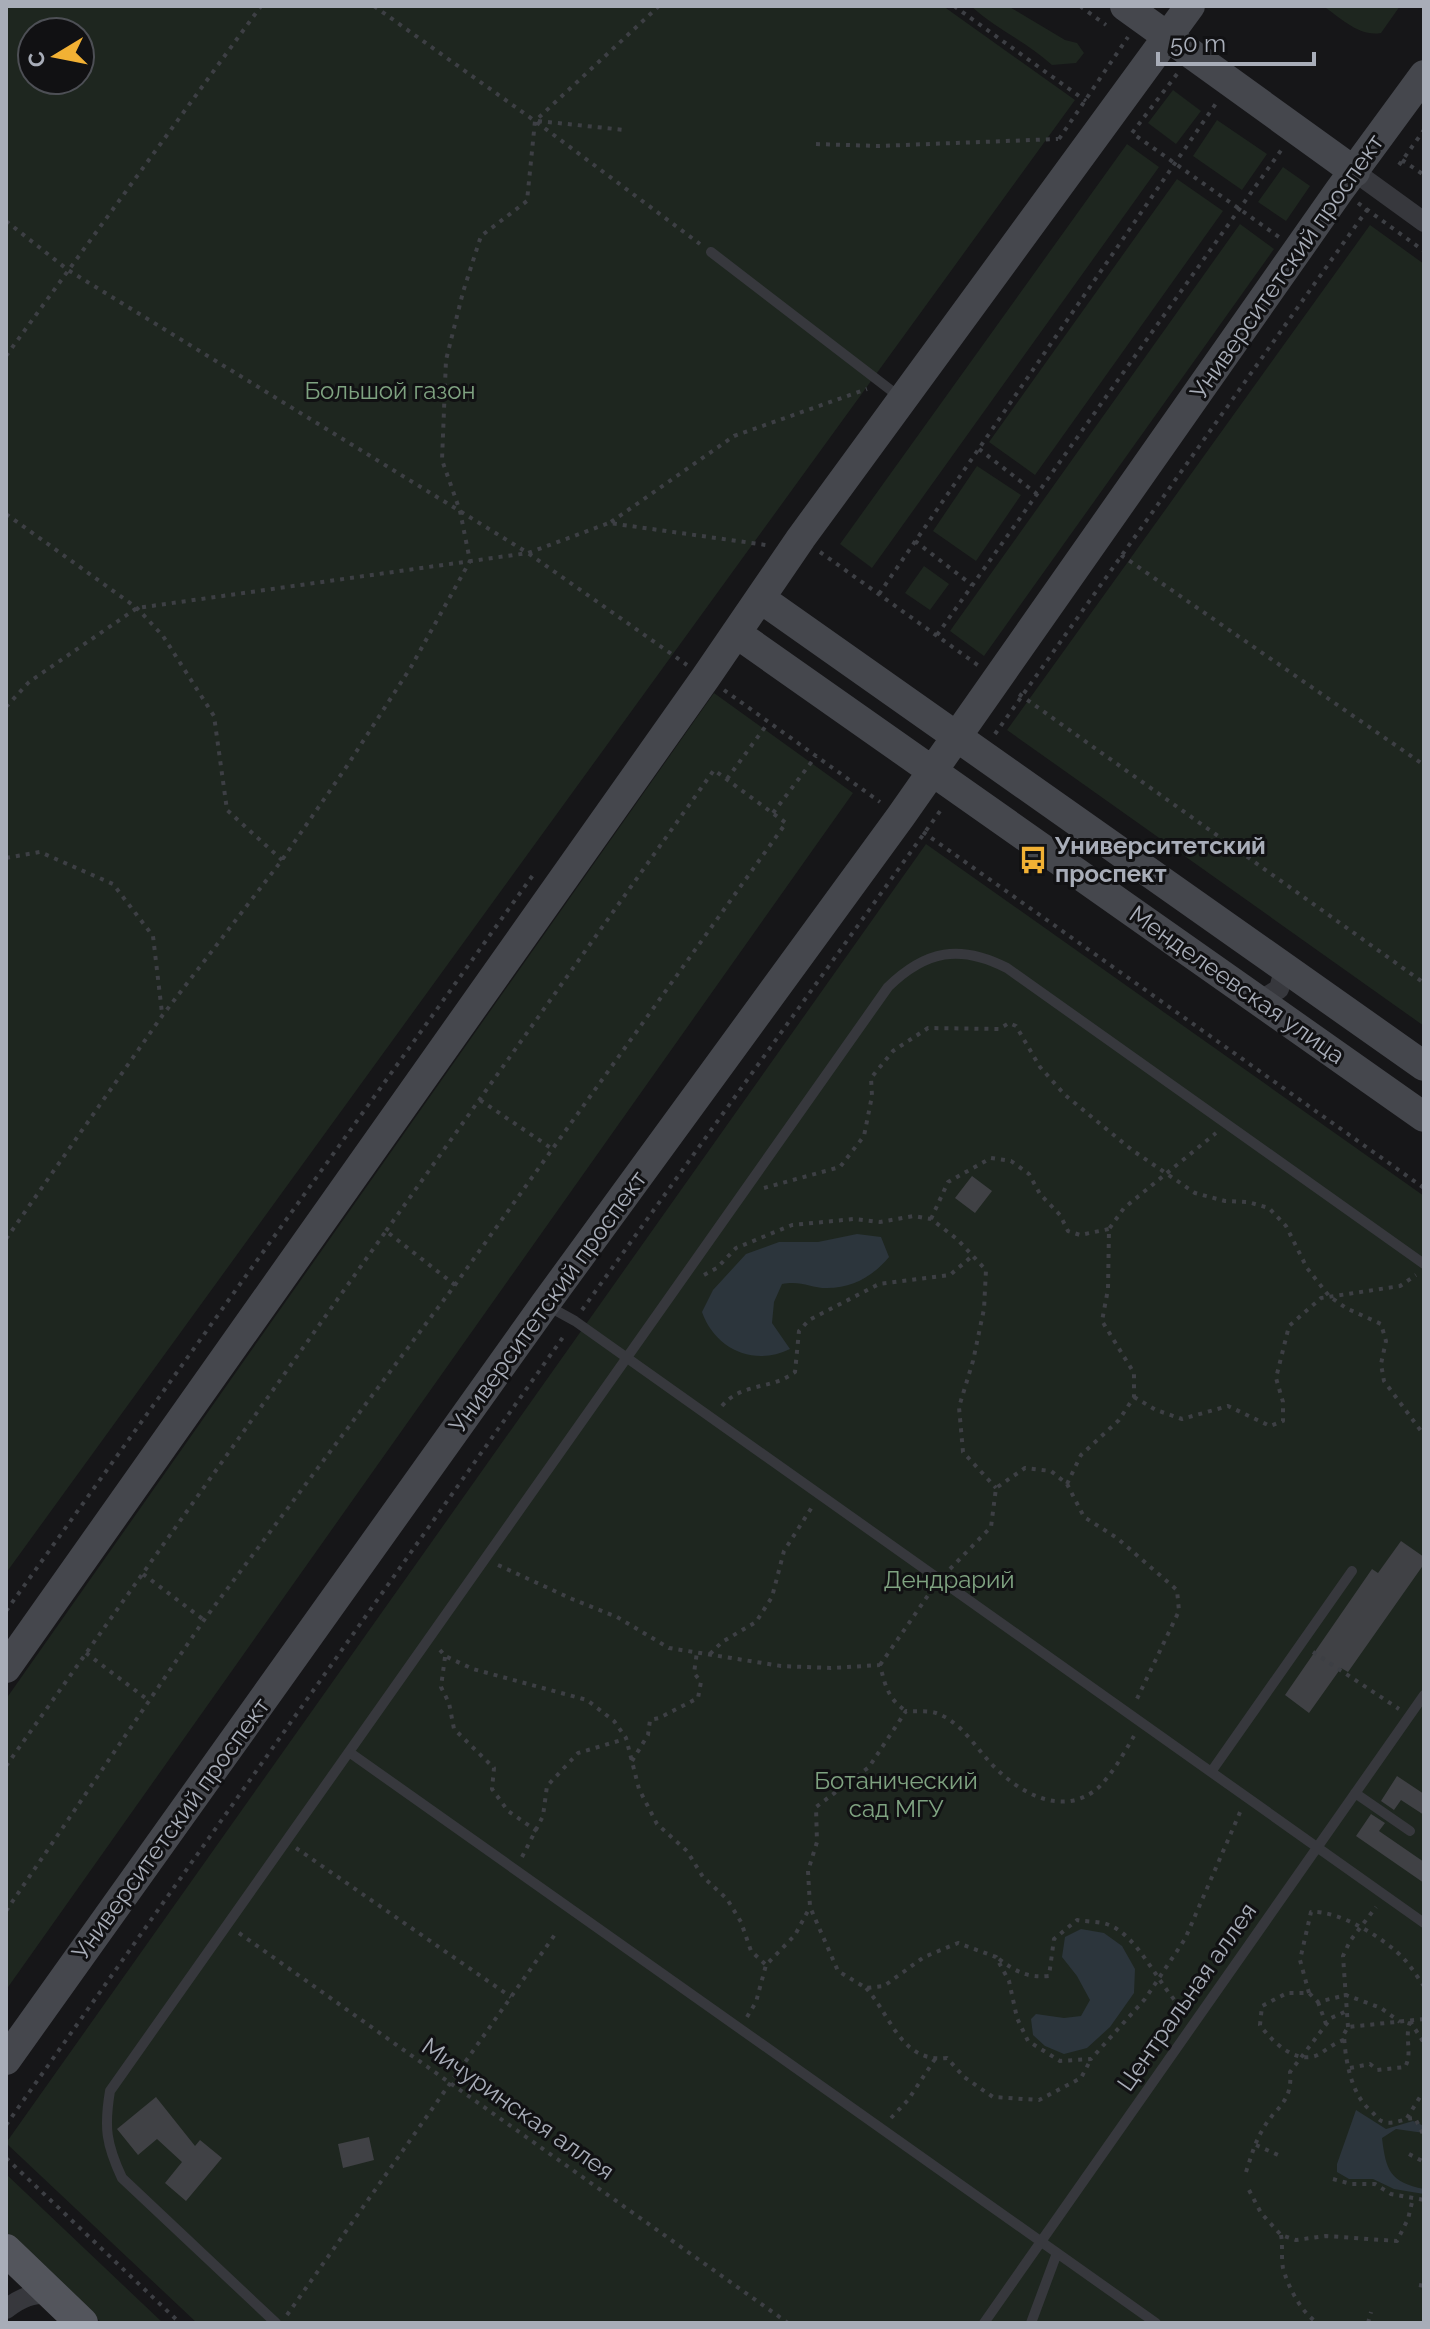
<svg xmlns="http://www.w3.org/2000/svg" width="1430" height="2329" font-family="Raleway,sans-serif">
  <rect width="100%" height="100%" fill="#161618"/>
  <path fill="#1e261f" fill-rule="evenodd" d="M6 6H943L1075 100 6 1573ZM32 32H80V80H32Z
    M971 6H1008L1065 40 1077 43 1084 53 1076 63 1052 65C1027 42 996 29 971 6Z
    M1323 6H1400L1381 33C1359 37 1341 18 1323 6Z
    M1173 90 1201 111 1176 144 1148 123Z
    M1217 120 1267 154 1242 190 1193 156Z
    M1127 144 1159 167 872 568 840 544Z
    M1283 167 1310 186 1286 221 1258 202Z
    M1177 179 1223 211 1035 475 989 442Z
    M1240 224 1274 249 984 656 950 631Z
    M1370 225 1424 264V1026L1007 730Z
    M977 466 1021 495 976 561 933 531Z
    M924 566 949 584 930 610 905 593Z
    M714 693 853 793 6 1990V1699Z
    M926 844 1424 1196V2323H197L6 2143Z
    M6 2174 163 2323H102L6 2232Z"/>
  <path fill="#2c353c" d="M857 1234 881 1237 889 1257C873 1276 853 1288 827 1288 810 1288 801 1280 782 1284L774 1302 772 1323 790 1349C754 1367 715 1349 702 1312L713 1290 746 1254 779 1242H818Z
    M1081 1929 1104 1933 1122 1946 1135 1969 1134 1993 1110 2027 1087 2048 1064 2054 1045 2046 1033 2035 1031 2019 1036 2014 1064 2018 1081 2016 1090 2000 1077 1976 1062 1957 1065 1937Z
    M1356 2110 1386 2129 1413 2121 1424 2126V2133L1396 2129 1382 2138C1386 2171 1390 2182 1424 2189V2194L1394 2189 1373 2179H1349L1337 2172V2164Z"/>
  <path fill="#404145" d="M972 1176 992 1191 975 1213 955 1198Z
    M1401 1541 1424 1557V1564L1348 1672 1341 1668 1309 1713 1285 1695 1372 1569 1378 1573Z
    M1397 1776 1424 1794V1815L1401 1800 1394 1810 1381 1801Z
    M1371 1814 1385 1823 1379 1831 1424 1862V1883L1356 1836Z
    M156 2097 195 2146 200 2140 222 2158 186 2201 165 2183 182 2162 157 2139 138 2155 117 2129Z
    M369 2137 374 2160 343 2168 338 2144Z"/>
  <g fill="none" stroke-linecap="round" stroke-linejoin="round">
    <path stroke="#3d3f44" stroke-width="4" stroke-dasharray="4 6" stroke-linecap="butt" d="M374 6 535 121 700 244
      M954 6 1086 101
      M1080 6 1106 25
      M1177 74 1132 133 1279 237
      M538 121 625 130
      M1059 139 1128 37
      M816 144 878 146 1058 139
      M1402 160 1424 175
      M1399 165 1424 130
      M1358 203 1424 251
      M6 221 68 270 528 553 687 665
      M6 356 261 6
      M979 449 1037 494
      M6 514 137 608 163 636 214 716 227 810 282 860
      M611 522 734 436 867 389
      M915 541 972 585
      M820 552 979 666
      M1121 555 1424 765
      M879 594 1217 102
      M937 635 1282 149
      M724 690 880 802
      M1019 694 1424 983
      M6 707 29 682 137 608 528 553 609 523 766 545
      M995 734 1369 207
      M727 779 768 723
      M773 813 816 756
      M923 832 1424 1188
      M6 858 40 852 113 884 153 936 162 1013
      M480 1100 551 1148
      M764 1188 840 1167 864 1136 872 1096 871 1078 893 1051 928 1028 999 1029 1009 1023 1016 1026 1040 1067 1065 1095 1132 1150 1195 1193 1225 1201 1248 1202 1269 1208 1286 1226 1307 1268 1329 1296 1346 1308 1381 1324 1386 1341 1381 1364 1384 1381 1424 1435
      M931 1219 948 1182 991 1158 1011 1161 1029 1174 1040 1194 1060 1215 1068 1231 1080 1235 1109 1229
      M6 1239 162 1016 282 860 347 766 411 667 470 561 460 511 442 460 446 360 463 292 481 236 527 201 535 121 659 6
      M704 1275 717 1268 736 1248 792 1225 854 1219 880 1222 914 1216 931 1219 957 1239 986 1270 984 1309 973 1361 959 1407 963 1452 996 1488
      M582 1310 943 807
      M1134 1397 1156 1410 1182 1419 1228 1406 1270 1426 1283 1421V1402L1276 1378 1289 1326 1321 1298 1400 1286 1416 1275
      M722 1406C742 1382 772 1390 795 1372L799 1331 809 1320 879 1284 950 1275 971 1257
      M1067 1484 1081 1455 1119 1420 1134 1397V1373L1102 1321 1108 1289 1109 1229 1124 1208 1216 1133
      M498 1565 572 1599 617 1617 669 1648 781 1666 831 1668 880 1665C885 1685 888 1699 906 1711
      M950 1569 991 1527 996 1488 1025 1468 1051 1471 1067 1484 1084 1517 1117 1538 1177 1590 1179 1611 1135 1703
      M143 1574 204 1620
      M6 1611 533 875
      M440 1650 445 1656 473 1669 587 1700 614 1721 626 1738 639 1789 657 1824 687 1851 703 1877 727 1899 741 1922 751 1951 766 1965
      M1313 1652 1399 1709
      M86 1653 148 1700
      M710 1654 722 1642 756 1622 772 1597 784 1551 812 1507
      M445 1657 441 1687 449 1703 454 1729 494 1768 492 1789 508 1811 537 1831
      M880 1665 931 1591
      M1134 1736C1124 1753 1113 1773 1099 1787 1061 1821 1013 1789 987 1759 972 1742 959 1721 936 1713 928 1710 915 1712 906 1711L869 1767 816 1807 817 1842 808 1871 810 1907 838 1971 866 1988 884 1986 924 1957 958 1943 996 1957 1009 1981 1017 2018 1028 2041 1060 2061 1091 2059 1145 1999 1185 1939 1241 1810
      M632 1761 648 1735 650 1720 659 1718 698 1698 701 1682 694 1673 697 1652
      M6 1766 386 1231 455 1285
      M296 1848 511 1997
      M522 1857 543 1816 547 1786 578 1753 625 1739
      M6 1911 204 1620 455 1285 786 823 714 770 386 1231
      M239 1933 788 2323
      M999 1959C1016 1972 1028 1978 1049 1976L1054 1939 1077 1920C1087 1922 1100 1921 1109 1925 1140 1937 1159 1988 1185 2011
      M866 1988C892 2017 901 2063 947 2058L964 2077 993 2097 1039 2100 1081 2078 1091 2059
      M1309 1993 1300 1960 1311 1912C1339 1910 1386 1939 1405 1960 1412 1968 1418 1978 1424 1986
      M1318 2002 1326 2024
      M747 2017 756 2002 766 1965 795 1935 810 1907
      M1424 2019 1348 2027 1344 2034C1345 2059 1351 2094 1370 2110 1376 2115 1377 2120 1384 2122 1394 2125 1405 2118 1415 2118L1424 2136
      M1410 2021 1424 2043
      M1348 2027 1343 1956 1350 1941 1376 1907
      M1344 2040C1333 2043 1325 2052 1315 2056 1293 2063 1271 2040 1260 2025L1262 2006 1287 1993H1309L1318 2002 1346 1995 1381 2008 1400 2022
      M1350 2068 1370 2064 1377 2070 1405 2067C1413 2053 1404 2038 1410 2022
      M891 2118 908 2100 935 2059
      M1407 2118 1420 2097 1424 2096
      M6 2125 566 1333
      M1256 2145 1278 2155
      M1409 2154 1424 2162
      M6 2158 180 2323
      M1246 2172C1251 2157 1255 2142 1263 2129 1275 2107 1293 2103 1290 2072L1331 2018 1347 2011
      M1333 2179 1351 2184H1375L1391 2194 1424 2200
      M1249 2190 1261 2213 1281 2235 1296 2240 1326 2236 1397 2241 1408 2219 1413 2198
      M1281 2235C1283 2246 1281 2258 1283 2268 1288 2287 1302 2314 1318 2323
      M1419 2285 1424 2286
      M287 2315 556 1933
      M1368 2323 1371 2312"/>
    <path stroke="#37383d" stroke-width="10" d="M711 252 901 398
      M546 1305 575 1321 1424 1923
      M349 1752 1156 2323
      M1211 1772 1352 1571
      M1355 1793 1410 1831
      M276 2323 122 2178C106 2144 104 2127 110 2091L888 987C926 950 960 944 1007 968L1424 1264
      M984 2323 1424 1695
      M1031 2323 1057 2253"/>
    <path stroke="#37383d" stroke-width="20" d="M1355 172 1424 222
      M1251 994 1266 997 1279 989 1283 974 1274 960
      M6 2309C22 2297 32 2293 52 2294"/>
    <path stroke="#45474d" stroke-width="30" d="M1125 6 1355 172
      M760 598 1424 1066
      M736 633 1424 1117
      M6 1668 706 677 801 538 1190 6
      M6 2060 545 1304 901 816 1339 191 1424 75"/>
    <path stroke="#53555c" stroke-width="32" d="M6 2250 82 2323"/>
  </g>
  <defs>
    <symbol id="bus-bare" viewBox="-9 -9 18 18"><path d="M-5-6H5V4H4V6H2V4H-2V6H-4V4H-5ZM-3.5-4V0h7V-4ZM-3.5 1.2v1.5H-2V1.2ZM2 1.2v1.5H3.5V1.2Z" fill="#f2b134" stroke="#111113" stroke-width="2.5" paint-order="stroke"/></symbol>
  </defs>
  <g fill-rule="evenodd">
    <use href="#bus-bare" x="1013" y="840" width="40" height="40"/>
  </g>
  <g text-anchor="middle" stroke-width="6" stroke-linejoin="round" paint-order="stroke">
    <g font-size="24" fill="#a8adb8" stroke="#111113">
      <text transform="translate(1287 267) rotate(-55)" y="8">Университетский проспект</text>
      <text transform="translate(1237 985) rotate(35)" y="8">Менделеевская улица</text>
      <text transform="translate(548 1302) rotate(-54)" y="8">Университетский проспект</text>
      <text transform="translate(171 1829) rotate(-54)" y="8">Университетский проспект</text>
      <text transform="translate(1187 1997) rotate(-55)" y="8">Центральная аллея</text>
      <text transform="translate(518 2109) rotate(35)" y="8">Мичуринская аллея</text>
    </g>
    <g font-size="24" fill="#7fa381" stroke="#111113">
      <text x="390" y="399">Большой газон</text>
      <text x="949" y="1588">Дендрарий</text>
      <text x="896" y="1789">Ботанический<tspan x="896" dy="28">сад МГУ</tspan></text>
    </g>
    <g font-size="24" font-weight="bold" fill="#a8adb8" stroke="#111113" text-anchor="start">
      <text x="1055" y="854">Университетский<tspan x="1055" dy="28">проспект</tspan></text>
    </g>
  </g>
  <rect width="1430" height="2329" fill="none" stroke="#a8adb8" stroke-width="16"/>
  <g transform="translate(56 56) rotate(260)"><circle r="38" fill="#111113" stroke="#4d4f55" stroke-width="2"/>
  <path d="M0-6L14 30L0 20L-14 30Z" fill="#f2b134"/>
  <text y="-12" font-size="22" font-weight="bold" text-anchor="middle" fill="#a8adb8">С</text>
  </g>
  <path d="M1158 52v12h156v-12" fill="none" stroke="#a8adb8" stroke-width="4"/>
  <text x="1170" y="52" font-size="24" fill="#a8adb8" stroke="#111113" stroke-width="6" paint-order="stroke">50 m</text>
</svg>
